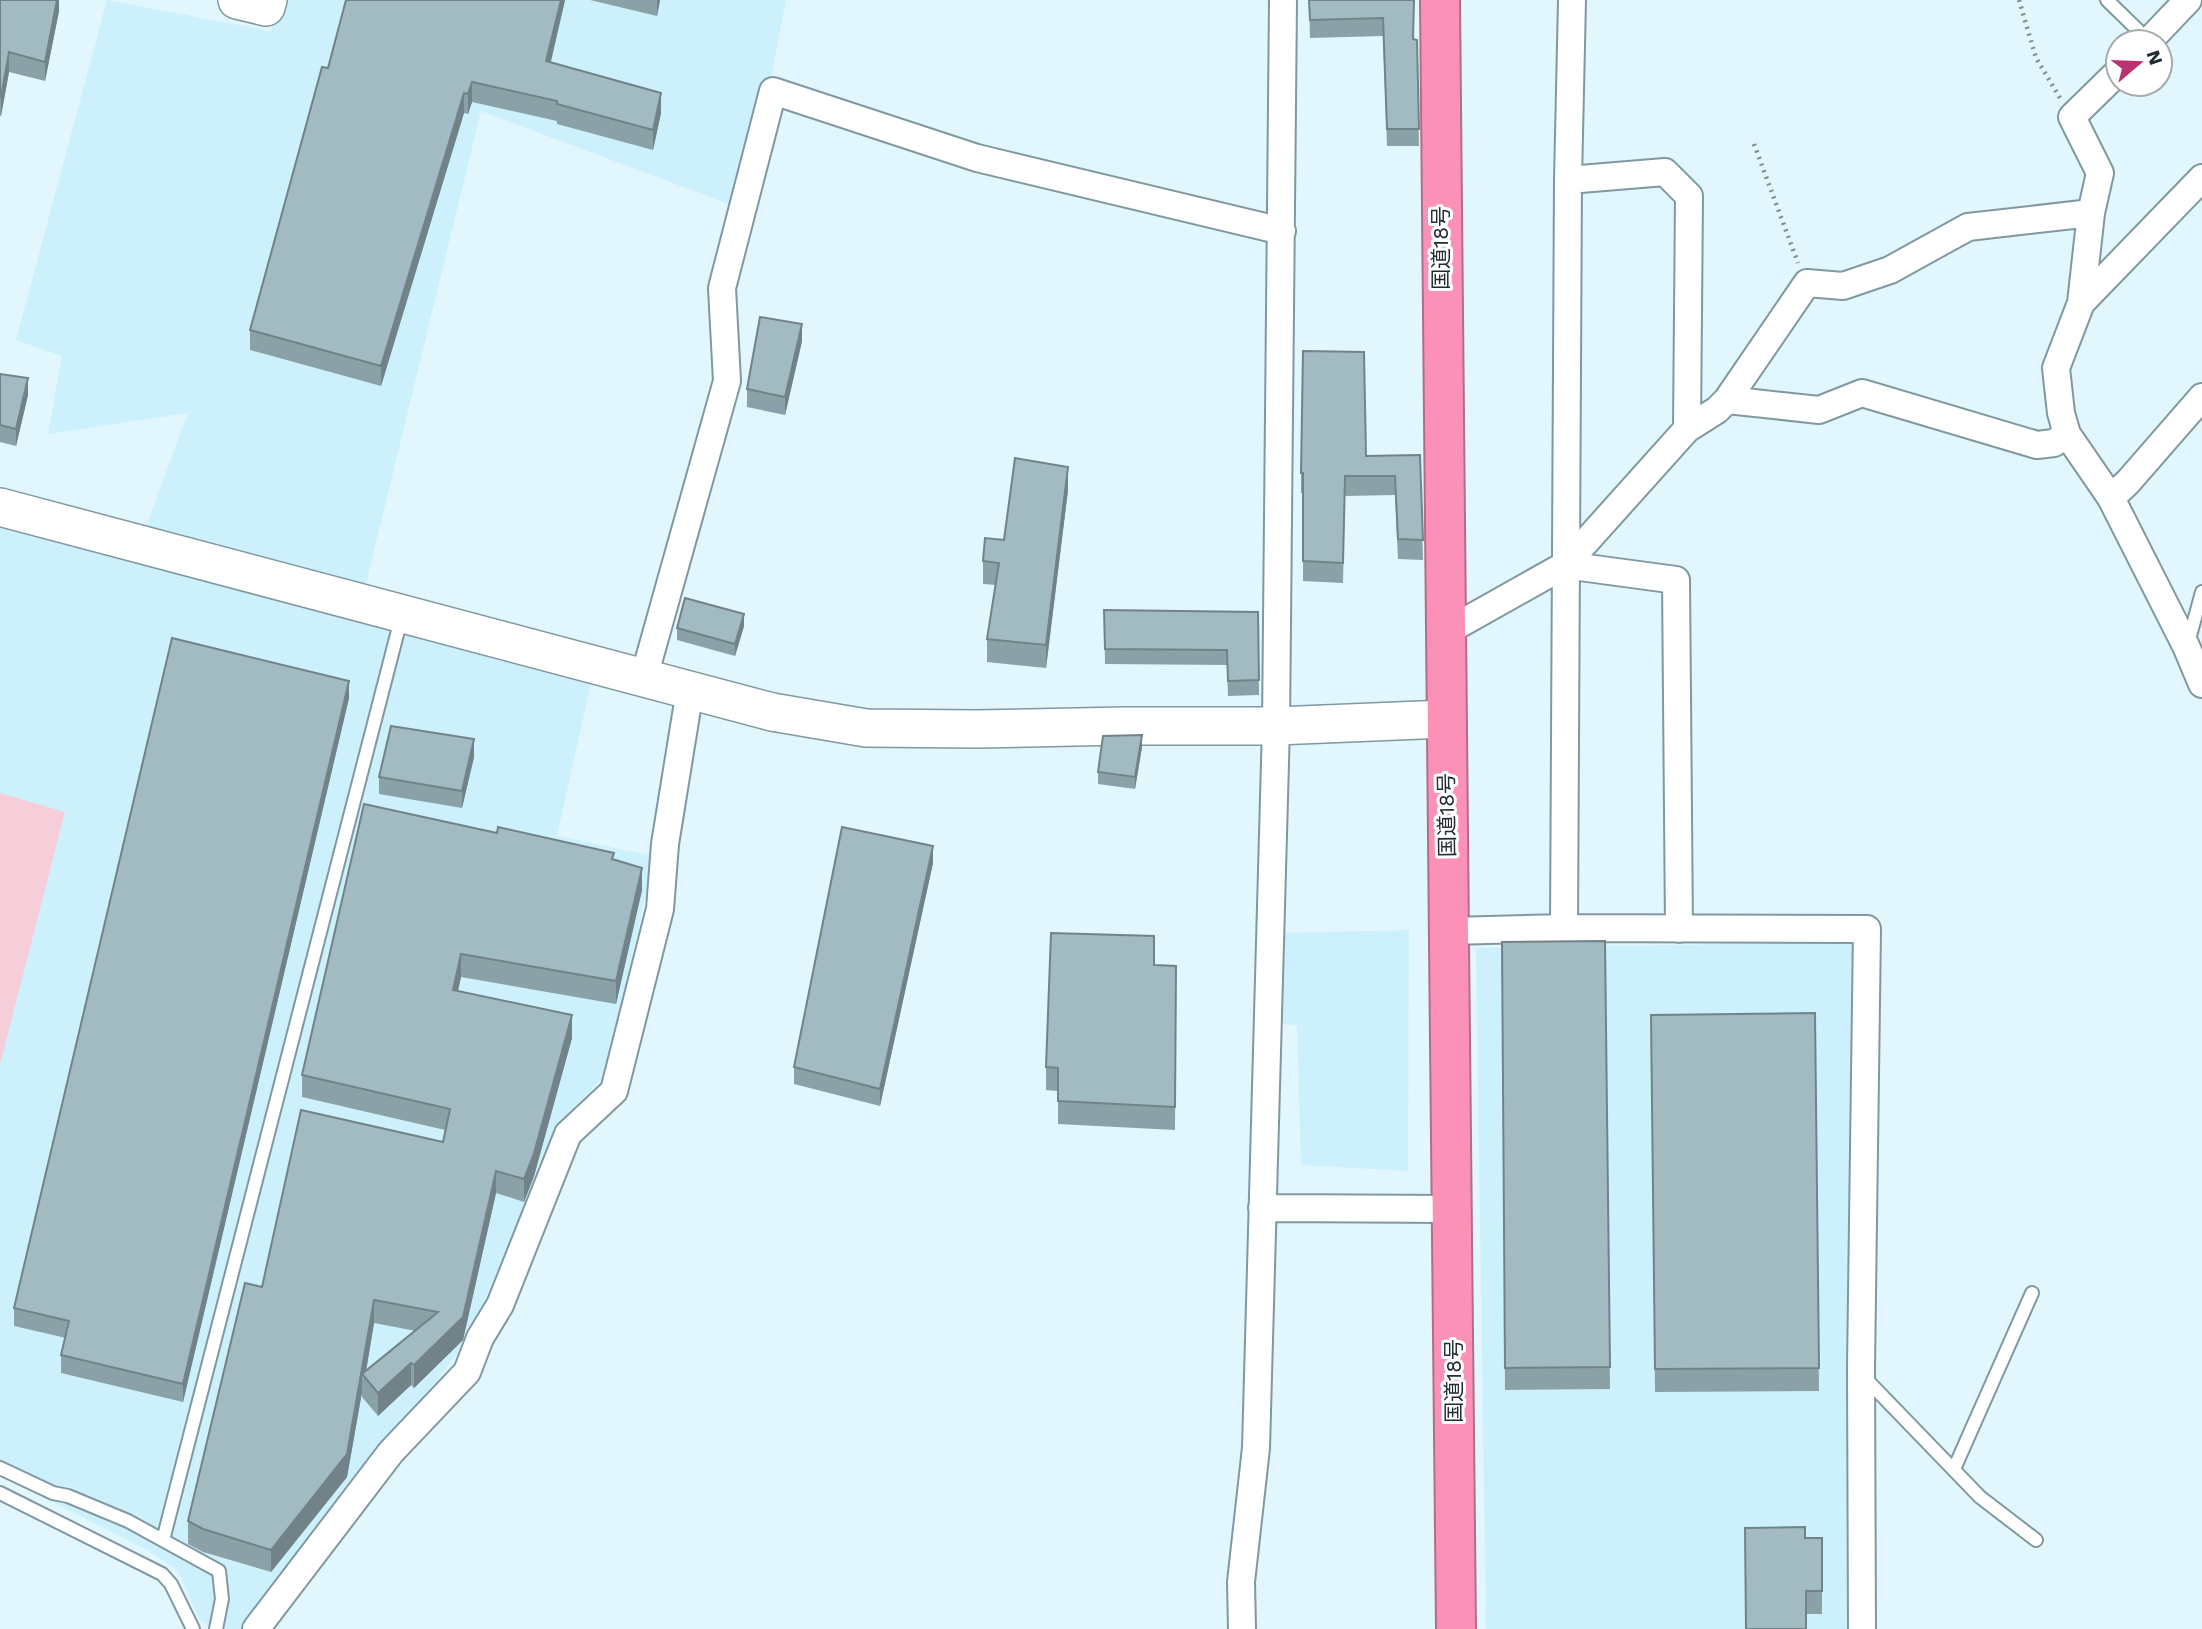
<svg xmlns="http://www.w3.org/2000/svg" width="2202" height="1629" font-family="'Work Sans','Noto Sans JP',sans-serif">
  <rect width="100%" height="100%" fill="#e1f6fd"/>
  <path fill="#cdf1fc" d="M107 0 271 31 281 0H786L745 210 481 111 363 596 143 535 188 413 48 434 62 356 16 340Z
    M0 525 592 679 557 836 654 856 606 1075 559 1122 468 1340 241 1629H211L199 1619 178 1571 149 1551 0 1476Z
    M1409 930 1408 1171 1301 1165 1297 1025 1281 1024 1284 933Z
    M1854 942 1853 1629H1486L1476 948Z"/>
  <path fill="#f6ceda" d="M0 793 65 812 0 1064Z"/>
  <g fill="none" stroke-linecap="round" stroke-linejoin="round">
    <defs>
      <path id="lane" d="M2107 0 2149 41
        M2188 643 2202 592
        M1864 1377 1980 1497 2036 1540
        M0 1468 53 1493 68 1496 128 1521 219 1571 222 1599 216 1629
        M1954 1469 2032 1293
        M0 1493 162 1574 171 1584 193 1629
        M163 1540 402 615"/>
      <path id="street" d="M2148 42 2188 0
        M2118 72 2072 117 2100 173 2091 213 2081 303 2056 368 2061 413 2067 434 2111 498 2186 646 2202 684
        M1568 180 1665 172 1689 196 1687 429
        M2081 303 2202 178
        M1727 400 1819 410 1862 393 2037 445 2054 443 2067 434
        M2111 498 2128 482 2202 397
        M1565 565 1676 580 1679 929
        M1444 633 1565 565 1687 429 1717 410 1727 400 1807 283 1843 286 1890 270 1968 227 2091 213
        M644 677 727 381 722 288 773 91 977 158 1282 231
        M1564 928 1568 180 1572 0
        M1450 931 1564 928 1867 929 1861 1368 1862 1629
        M1262 1208 1452 1209
        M256 1629 391 1452 467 1372 480 1338 500 1305 568 1134 614 1091 660 909 665 844 690 690
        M1242 1629 1241 1582 1256 1448 1276 726 1283 0"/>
      <path id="secondary" d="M237 0 266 7 268 0
        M0 507 772 712 866 728 977 729 1124 726H1276L1445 719"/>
      <path id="highway" d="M1440 0C1444 543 1451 1086 1456 1629"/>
    </defs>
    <use href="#lane" stroke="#8098a0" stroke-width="16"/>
    <use href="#street" stroke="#8098a0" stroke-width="30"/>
    <use href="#secondary" stroke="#8098a0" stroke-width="40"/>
    <use href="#highway" stroke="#b06e88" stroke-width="42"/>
    <path stroke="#7f8e93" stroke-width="4.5" stroke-dasharray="2 5" stroke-linecap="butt" d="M2019 0 2036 58 2060 98
      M1754 144 1798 263"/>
    <use href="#lane" stroke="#fff" stroke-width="12"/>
    <use href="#street" stroke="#fff" stroke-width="26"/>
    <use href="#secondary" stroke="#fff" stroke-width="37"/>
    <use href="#highway" stroke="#fc91b7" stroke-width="38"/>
  </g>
  <path fill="#8ba1a8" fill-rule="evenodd" d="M0 0H59V11L45 81 9 72 1 116H0Z
    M346 0H565L551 62 661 113 653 150 557 124V121L472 102 468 114 464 113 381 386 250 350V330L328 68Z
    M590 0H660L657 16Z
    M1309 0H1414V39L1417 40 1419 146H1387L1383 36 1310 38Z
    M802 341 785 415 747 407V389Z
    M0 374 28 395 16 446 0 442Z
    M1420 455 1423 560 1398 559 1395 495 1345 496 1343 583 1303 581V493H1301V473L1366 456Z
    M1068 490 1046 668 987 662V639L996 585 983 584V561L1004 540Z
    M1104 610 1258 612 1259 695 1228 696 1227 665 1105 664Z
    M744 626 735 656 677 640V628Z
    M349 698 183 1402 61 1373V1355L66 1338 14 1326V1308Z
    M1142 747 1135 789 1098 784V772Z
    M474 757 462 808 379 794V777Z
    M364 804 614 860 642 890 616 1004 461 977 458 991 572 1038 534 1176 524 1202 496 1193 463 1340 414 1388 411 1385 378 1416 362 1397V1392L347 1477 271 1572 203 1552 188 1544V1521L262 1287 443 1142 445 1130 302 1097V1075ZM374 1323 416 1331 366 1371Z
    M933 863 880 1106 794 1084V1067Z
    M1605 941 1610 1389 1505 1390 1502 942Z
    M1154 965 1176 966 1175 1130 1058 1124V1091L1046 1090V1067Z
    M1815 1013 1819 1391 1655 1392 1651 1015Z
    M1805 1538H1822V1614H1806Z"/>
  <path fill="#718388" d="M57 0H59V11L45 81V62Z
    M561 0H565L546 81V61Z
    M657 0H660L657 16Z
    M9 52V72L1 116V97Z
    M472 82V102L468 114V94Z
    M464 93V113L381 386V366Z
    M661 93V113L653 150V130Z
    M802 324V341L785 415V397Z
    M28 378V395L16 446V429Z
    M1068 467V490L1046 668V645Z
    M744 614V626L735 656V644Z
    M349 681V698L183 1402V1384Z
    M1142 735V747L1135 789V777Z
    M474 739V757L462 808V791Z
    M933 846V863L880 1106V1089Z
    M642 868V890L616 1004V981Z
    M461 954V977L453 1012V990Z
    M572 1015V1038L534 1176 524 1202V1179Z
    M496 1171V1193L463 1340 414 1388V1365L463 1317Z
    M374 1300V1323L365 1377 362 1374V1392L347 1477 271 1572V1550Z
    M411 1363V1385L378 1416V1393Z"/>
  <path fill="#a2bbc3" stroke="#718388" stroke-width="2" d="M0 0H57L45 62 9 52 1 97H0Z
    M346 0H561L546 61 661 93 653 130 557 104V101L472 82 468 94 464 93 381 366 250 330 322 67 328 68Z
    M1309 0H1414L1413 39 1417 40 1419 129H1387L1383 18 1310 20Z
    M760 317 802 324 785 397 747 389Z
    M1303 351 1364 352 1366 456 1420 455 1423 540 1398 539 1395 476H1345L1343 563 1303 561V473H1301Z
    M0 374 28 378 16 429 0 425Z
    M1015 458 1068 467 1046 645 987 639 999 563 983 561 985 538 1004 540Z
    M685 598 744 614 735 644 677 628Z
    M1104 610 1258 612 1259 680 1228 681 1227 650 1105 649Z
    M172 638 349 681 183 1384 61 1355 69 1321 14 1308Z
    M391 726 474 739 462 791 379 777Z
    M1142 735 1135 777 1098 772 1103 736Z
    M364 804 497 833 498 827 614 853 612 859 642 868 616 981 461 954 453 990 572 1015 534 1153 524 1179 496 1171 463 1317 414 1365 411 1363 378 1393 362 1374 438 1312 374 1300 347 1454 271 1550 203 1529 188 1521 245 1283 262 1287 301 1110 443 1142 450 1109 302 1075Z
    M842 827 933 846 880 1089 794 1067Z
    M1051 933 1154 936V965L1176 966 1175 1107 1058 1101V1068L1046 1067Z
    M1605 941 1610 1367 1505 1368 1502 942Z
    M1815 1013 1819 1368 1655 1369 1651 1015Z
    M1805 1527V1538H1822V1591H1806V1629H1746L1745 1528Z"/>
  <g text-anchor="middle" stroke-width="6" stroke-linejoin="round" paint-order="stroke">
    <g font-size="21" fill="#222c30" stroke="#fff">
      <text transform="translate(1441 248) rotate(-90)" y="7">国道18号</text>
      <text transform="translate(1447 815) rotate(-91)" y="7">国道18号</text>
      <text transform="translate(1454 1381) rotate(-90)" y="7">国道18号</text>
    </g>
  </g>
  <g transform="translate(2139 63) rotate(71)"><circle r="33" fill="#ffffff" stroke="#a7abac" stroke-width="2"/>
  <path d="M0-5L12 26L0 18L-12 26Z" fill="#bb3270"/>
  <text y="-10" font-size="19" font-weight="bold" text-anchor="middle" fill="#222c30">N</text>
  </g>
</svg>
